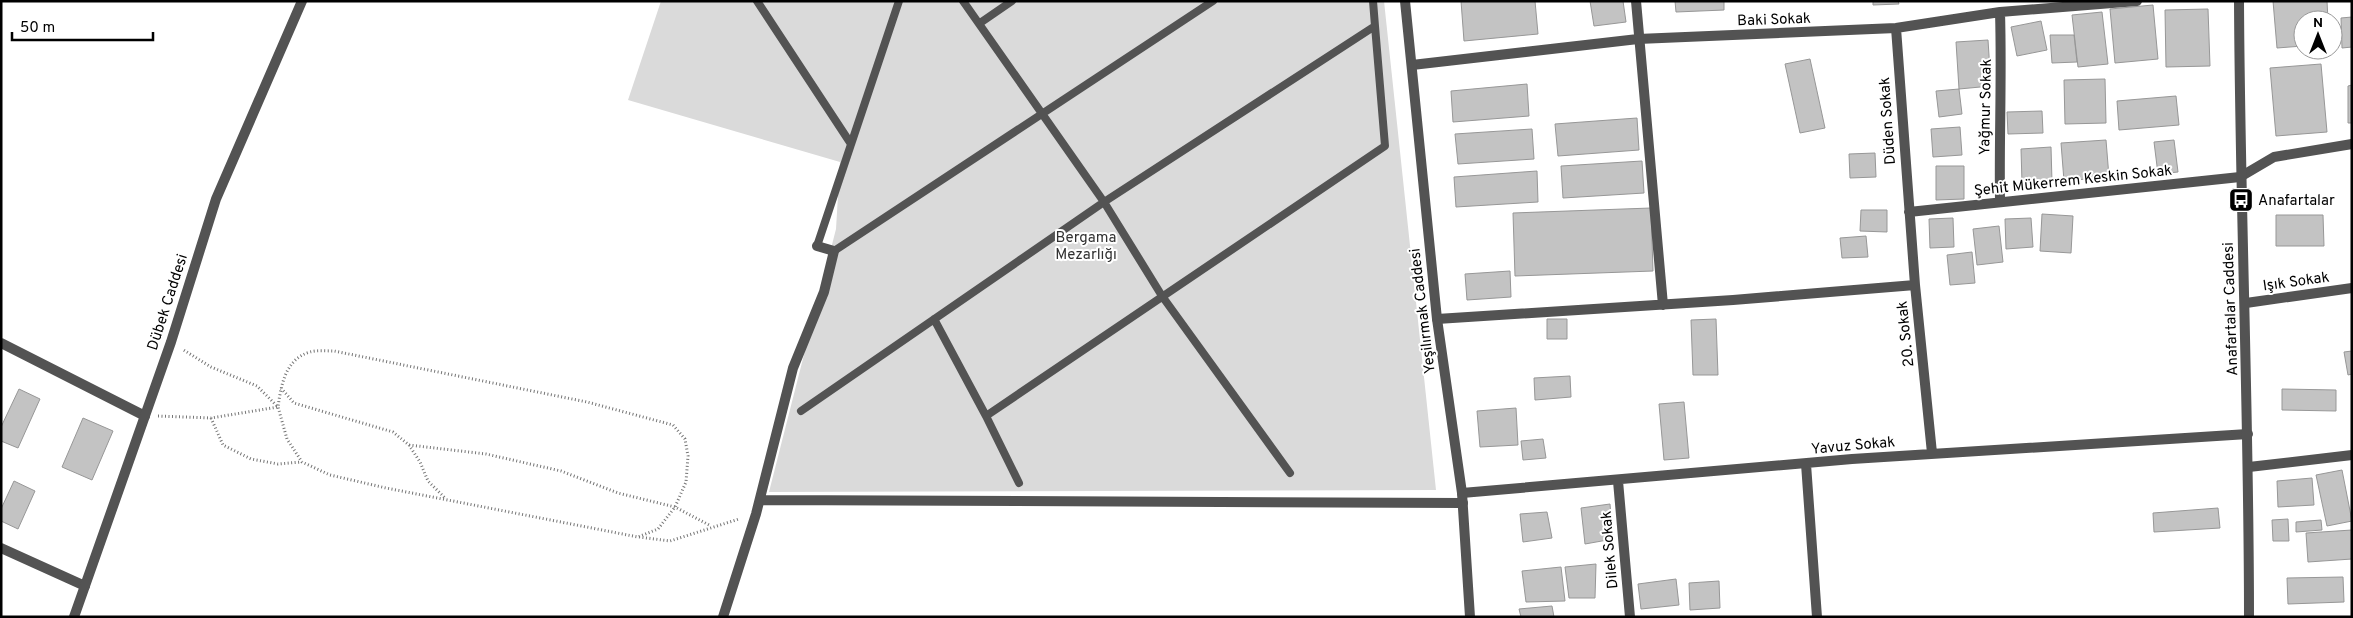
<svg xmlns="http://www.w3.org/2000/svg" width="2353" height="618" font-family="Overpass,sans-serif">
  <rect width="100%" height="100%" fill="#fff"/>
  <path fill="#dadada" d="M661 1H1384L1436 490 769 492 836 229 840 162 628 100Z"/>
  <path fill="#c3c3c3" stroke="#979797" d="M1461 1H1535L1538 34 1464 41Z
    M1590 1H1623L1626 22 1594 26Z
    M1675 1H1724V10L1676 12Z
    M1873 1H1898L1899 4 1873 5Z
    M2273 1H2327L2328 20H2303V46L2277 48Z
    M2153 5 2158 59 2115 63 2110 9Z
    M2208 9 2210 66 2166 67 2165 10Z
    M2102 12 2108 64 2078 67 2072 15Z
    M2352 17V47L2342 48 2341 18Z
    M2041 21 2047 50 2017 56 2011 27Z
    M2050 35H2074L2077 62 2052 63Z
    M1988 40 1991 86 1959 89 1956 42Z
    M1810 59 1825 128 1800 133 1785 64Z
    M2321 64 2327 132 2276 136 2270 68Z
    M2105 79 2106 123 2065 124 2064 80Z
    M1527 84 1529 116 1453 122 1451 91Z
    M2352 85V123H2348V86Z
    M1959 89 1962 114 1939 117 1936 91Z
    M2176 96 2179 125 2119 130 2117 101Z
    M2042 111 2043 133 2008 134 2007 112Z
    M1637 118 1639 150 1558 156 1555 124Z
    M1960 127 1962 155 1933 157 1931 129Z
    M1532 129 1534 159 1458 164 1455 134Z
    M2106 140 2109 177 2064 181 2061 143Z
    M2174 140 2178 172 2158 174 2154 142Z
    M2051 147 2052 182 2022 183 2021 149Z
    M1875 153 1876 177 1850 178 1849 154Z
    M1642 161 1644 193 1563 198 1561 166Z
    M1936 166H1964V199L1936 200Z
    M1537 171 1538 202 1456 207 1454 177Z
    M1651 208 1653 271 1515 276 1513 213Z
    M1861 210H1887V232L1860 231Z
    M2042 214 2073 216 2071 253 2040 251Z
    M2276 215H2323L2324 246H2276Z
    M1953 218 1954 247 1930 248 1929 219Z
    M2031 218 2033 247 2006 249 2005 219Z
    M1999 226 2003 262 1977 265 1973 229Z
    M1866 236 1868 257 1842 258 1840 238Z
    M1972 252 1975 283 1950 285 1947 255Z
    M1510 271 1511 297 1467 300 1465 274Z
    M1547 319H1567V339H1547Z
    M1716 319 1718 375H1693L1691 320Z
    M2352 351V374L2348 375 2344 352Z
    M1570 376 1571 397 1535 400 1534 378Z
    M19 389 40 399 18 448 1 441V427Z
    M2282 389 2336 390V411L2282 410Z
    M1684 402 1689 458 1664 460 1659 404Z
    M1516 408 1518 445 1480 447 1477 411Z
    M83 418 113 431 92 480 62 467Z
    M1543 439 1546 458 1523 460 1521 441Z
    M2342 470 2352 521 2327 526 2316 475Z
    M2312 478 2314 505 2278 507 2277 481Z
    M14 481 35 491 18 529 1 521V509Z
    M1610 504 1613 539 1585 544 1581 508Z
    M2218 508 2220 528 2154 532 2153 513Z
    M1547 512 1552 538 1523 542 1520 514Z
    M2288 519 2289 541H2273L2272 520Z
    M2321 520 2322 530 2296 532V522Z
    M2352 530V559L2308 562 2306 533Z
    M1596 564 1595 598H1569L1565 567Z
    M1561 567 1565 601 1526 602 1522 571Z
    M2343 577 2344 602 2288 604 2287 578Z
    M1676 579 1679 605 1641 609 1638 584Z
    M1719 581 1720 608 1690 610 1689 583Z
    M1552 606 1554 617H1521L1519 609Z"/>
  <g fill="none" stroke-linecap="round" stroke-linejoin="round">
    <path stroke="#757575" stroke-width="3" stroke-dasharray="1 2.5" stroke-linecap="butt" d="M281 388 294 403 393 432 409 445 420 462 428 481 445 498
      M158 416 211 418 278 407C281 386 285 359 310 352 317 350 326 351 334 351L587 402 673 425 685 439 688 456 686 482 675 507 658 529 638 537 386 488 330 475 302 462 287 439 278 407 257 386 211 367 182 349
      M211 418 223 445 251 459 278 464 301 462
      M409 445 486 454 561 471 618 493 675 507 711 526
      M639 537 670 541 739 519"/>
    <path stroke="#535353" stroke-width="8" d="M757 1 851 144
      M963 1 1104 202 1162 296 1290 473
      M980 23 1012 1
      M817 246 899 1
      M834 251 1213 1
      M934 319 986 416 1385 146 1375 26
      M801 411 1104 202 1375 26 1373 1
      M986 416 1019 483"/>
    <path stroke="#535353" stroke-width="10" d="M1636 1 1663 305
      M2000 12C2002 76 1999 138 2000 202
      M1896 28 1915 285 1932 453
      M1412 65 1638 39 1896 28 2000 12 2137 1
      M1909 212 2240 177 2274 157 2352 144
      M2246 303 2352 288
      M1437 319 1733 300 1915 285
      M1 343 145 416
      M1806 464 1817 617
      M2249 467 2352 455
      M1618 481 1630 617
      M1462 493 1852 459 2248 434
      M760 500 1463 503
      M1 548 85 586
      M723 617 756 514 793 368 824 292 834 251 817 246"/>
    <path stroke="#535353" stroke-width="10" d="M1405 1 1437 319 1462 493 1470 617
      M2239 1C2240 207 2249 411 2249 617
      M74 617 171 342 216 199 302 1"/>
  </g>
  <defs>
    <symbol id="bus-square" viewBox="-11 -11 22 22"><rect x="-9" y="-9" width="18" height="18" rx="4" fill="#000" stroke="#fff"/><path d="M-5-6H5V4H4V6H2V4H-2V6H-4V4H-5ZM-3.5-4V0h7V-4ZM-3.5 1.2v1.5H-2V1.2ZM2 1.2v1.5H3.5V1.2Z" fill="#fff"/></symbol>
  </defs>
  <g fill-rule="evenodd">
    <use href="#bus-square" x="2227" y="186" width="28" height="28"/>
  </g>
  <g text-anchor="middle" stroke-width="4" stroke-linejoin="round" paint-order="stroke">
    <g font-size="15" fill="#000" stroke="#fff">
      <text transform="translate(1774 19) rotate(-2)" y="5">Baki Sokak</text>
      <text transform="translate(1985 107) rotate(-89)" y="5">Yağmur Sokak</text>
      <text transform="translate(1887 121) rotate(-94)" y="5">Düden Sokak</text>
      <text transform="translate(2073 180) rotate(-6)" y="5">Şehit Mükerrem Keskin Sokak</text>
      <text transform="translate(2296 281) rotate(-8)" y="5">Işık Sokak</text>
      <text transform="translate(167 302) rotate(-72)" y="5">Dübek Caddesi</text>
      <text transform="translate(2230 309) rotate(-92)" y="5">Anafartalar Caddesi</text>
      <text transform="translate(1422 311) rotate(-97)" y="5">Yeşilırmak Caddesi</text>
      <text transform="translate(1905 334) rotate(-96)" y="5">20. Sokak</text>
      <text transform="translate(1853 445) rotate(-5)" y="5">Yavuz Sokak</text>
      <text transform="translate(1609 550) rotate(-95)" y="5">Dilek Sokak</text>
    </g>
    <g font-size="15" fill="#000" stroke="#fff" text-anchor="start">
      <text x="2258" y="205">Anafartalar</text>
    </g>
    <g font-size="15" fill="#313131" stroke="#fff">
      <text x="1086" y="242">Bergama<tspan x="1086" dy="17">Mezarlığı</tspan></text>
    </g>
  </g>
  <rect width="2353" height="618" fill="none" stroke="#000000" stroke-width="5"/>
  <g transform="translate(2318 35)"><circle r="24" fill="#ffffff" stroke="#999999"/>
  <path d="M0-4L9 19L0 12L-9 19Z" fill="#000000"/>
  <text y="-8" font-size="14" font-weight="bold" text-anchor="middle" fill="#000000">N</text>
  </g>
  <path d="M12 32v8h141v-8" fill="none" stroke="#000000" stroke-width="2.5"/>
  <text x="20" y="32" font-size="15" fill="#000000" stroke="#ffffff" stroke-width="4" paint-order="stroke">50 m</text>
</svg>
